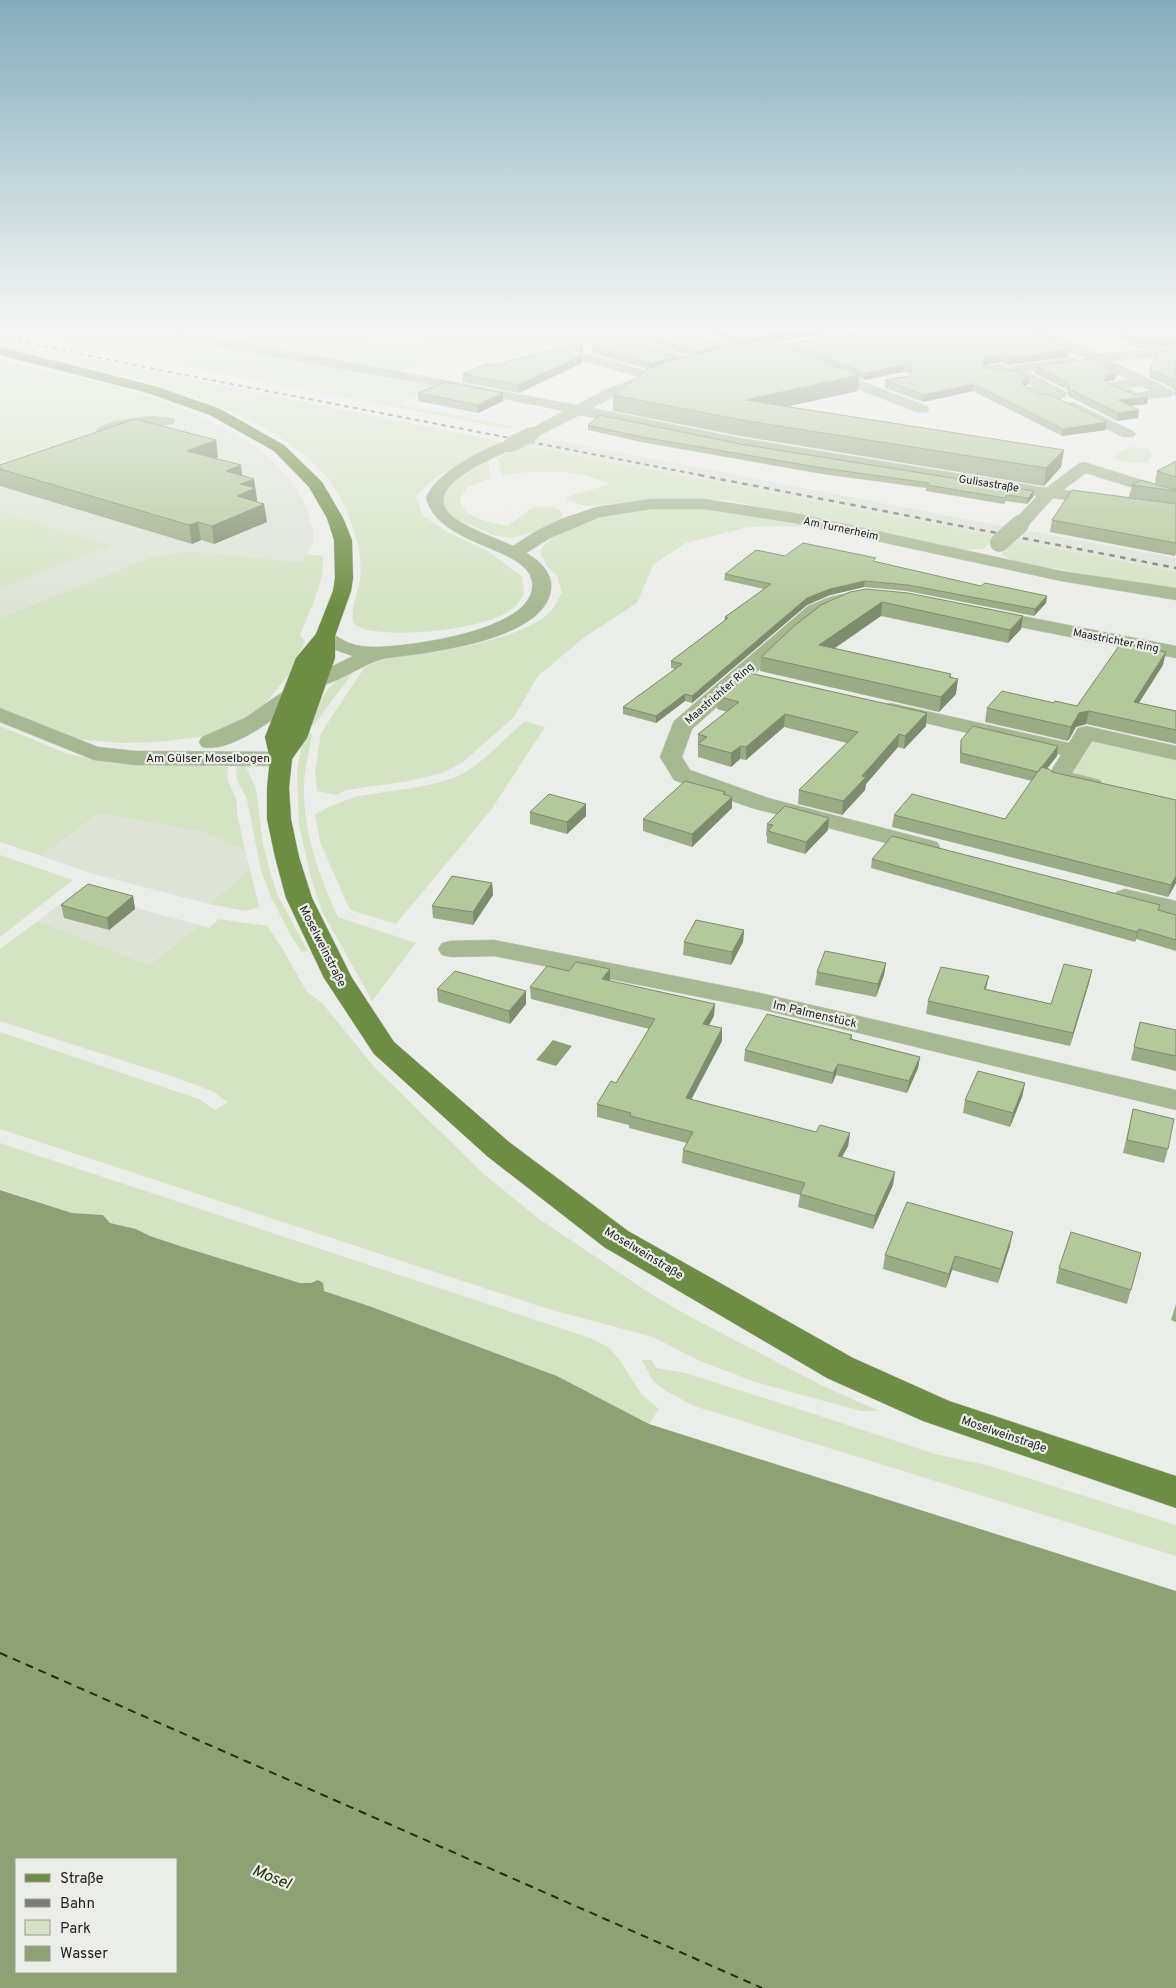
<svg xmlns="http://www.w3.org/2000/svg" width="1176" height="1988" font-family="Overpass,sans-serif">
  <rect width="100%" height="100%" fill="#ebede8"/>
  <path fill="#dde4d7" d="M190 412 224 428 253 445 273 461 298 490 306 507 314 534 312 545 301 562 188 551 151 557 0 618V589L110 545 0 511V462L130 418 164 415 179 417Z
    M539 437 1007 527 997 536 523 445Z
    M1023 530 1176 558V572L1012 540Z
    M99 813 202 832 245 850 250 869 209 904 90 873 42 856Z
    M77 891 154 913 200 925 149 965 38 921Z"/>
  <path fill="#d4e3c4" d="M0 330H325L458 351 389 376 440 387 397 404 514 426 508 429 62 343 31 339 0 332Z
    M336 330H657L564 348 509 361 466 353 471 350Z
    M0 342 19 347H32L503 442 436 477 416 496 422 515 447 532 486 550 522 576 524 594C521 599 517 606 512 609 484 630 402 637 368 630 363 630 359 626 354 624 349 610 358 595 360 580 363 555 354 526 343 503 295 402 99 371 0 346Z
    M0 360 105 383 154 398 190 412 179 417 164 415 130 418 0 462Z
    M523 445 997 536 983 549 957 550 728 500 663 499 585 506 566 500 567 497 610 484C576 468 538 470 502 475L498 458Z
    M1131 447 1149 449 1152 455 1148 462C1135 464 1125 464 1114 458L1117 453Z
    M488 461 490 478 468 487 460 498C459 518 493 523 508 526 528 511 537 498 563 512L562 518 532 533 510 538 493 535 458 520 448 514 442 504 447 485Z
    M656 507 716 508 803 526 748 527 686 543 653 565 637 603 586 636 538 676 514 717 463 762 442 773 409 781 346 790 336 795 317 791 315 772 321 733 364 668C382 657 406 655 427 653 459 649 530 635 552 610 556 605 558 598 562 593L557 576 546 565 540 551C565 516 616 513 656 507Z
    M0 511 111 545 0 589Z
    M1012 540 1176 572V590L1014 561 1002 555 1006 545Z
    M188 551 301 562 306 554 322 556C328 575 307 616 300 635L305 641 291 672 253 718 215 735 159 742 122 743 85 740 60 734 0 708V618L151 557Z
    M354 671 314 725 310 727C315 706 332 676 354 671Z
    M525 721 545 727 491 810 396 924 350 910 320 842 315 814C332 806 347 798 365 795 395 790 424 788 453 778 478 769 505 738 525 721Z
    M0 726 68 754 111 763 228 767 227 778 237 801V814L245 850 202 832 99 813 42 856 0 842Z
    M306 732H310L312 735C309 754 303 773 304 792 305 838 319 875 338 917L416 943 372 1001 322 911 311 878 299 825 297 771 303 737Z
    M1093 740 1176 758V803L1069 778Z
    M240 764 245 765 256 789 263 844 271 875 278 896 308 951 302 952 291 936 271 897 261 871 247 799 237 779 236 771Z
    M0 855 73 880 0 937Z
    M250 869 259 907 246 911 209 904Z
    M219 919 267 926 282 948 307 992 323 1004 375 1068 485 1175 539 1219 651 1294 685 1314 821 1385 879 1411H861L755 1382 700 1361 653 1337 545 1308 0 1129V1032L199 1099 215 1110 228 1102 212 1091 171 1076 0 1021V949L38 921 149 965 200 925 209 928Z
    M0 1143 590 1338 608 1347 619 1359 642 1395 659 1409 649 1424 557 1376 369 1306 324 1291 311 1283H300L183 1247 150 1236 136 1229 110 1223 103 1215 72 1213 0 1189Z
    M642 1360H652L656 1368 685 1373 802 1410 935 1454 990 1466 1176 1525V1556L694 1406 666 1391 653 1381Z"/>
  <path fill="#8da175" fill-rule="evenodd" d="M553 1040 572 1046 556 1066 536 1060Z
    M0 1190 72 1213 103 1215 110 1223 136 1229 150 1236 183 1247 300 1283H311L318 1280 323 1283 324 1291 369 1306 557 1376 649 1424 1176 1591V1988H0ZM176 1859V1972H16V1859Z"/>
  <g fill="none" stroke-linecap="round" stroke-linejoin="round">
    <path stroke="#203200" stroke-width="2" stroke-dasharray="8 6" stroke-linecap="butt" d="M0 1653 762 1988"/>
    <defs>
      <path id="minor" d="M157 330H178L576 405 607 389 640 377 583 361 581 358 583 355 588 354 653 373 665 372 667 375 665 378 617 395 592 408 740 438 1046 488 1078 464 1084 462 1176 491V499L1165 498 1086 473 1063 490 1176 506V516L1053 498 1026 528H1014L1011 524 1037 496 740 448 580 415 532 439 527 437 524 434 527 431 564 411 470 392 197 343 158 333Z
        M865 330H894L888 334 745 358 689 339 688 336 694 332 745 350Z
        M1031 330H1047L1097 354 1176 348V356L1111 361 1172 390 1174 393 1172 396 1167 397 1134 401 1106 389 1104 386 1106 383 1129 380 1032 333ZM1142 386 1151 391 1136 393 1127 388Z
        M644 343 701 361 703 364 696 368 639 350 637 347 639 344Z
        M1071 358 1076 359 1078 362 1076 365 1027 372 1065 391 1067 394 1065 397C1050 401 1034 405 1023 391L1025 388 1034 386C1027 383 1020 378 1013 375 1003 372 992 381 983 370L985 367 1000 364 1007 367Z
        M823 367 927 406 929 409 927 412H917L818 374 816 371 818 368Z
        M1073 402 1133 431 1136 434 1133 437H1123L1068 409 1066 406 1068 403Z
        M151 416 173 418 175 421 173 424 168 425 135 426 103 435 98 434 96 431C103 421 138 417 151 416Z
        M510 440 515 442 518 445 515 448C495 458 416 487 453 517 471 530 493 537 513 546L538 530 561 519 597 507 651 499H704L794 513 1061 571 1176 588V600L1061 581 794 523 704 509H651L600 517 550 538 526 553C539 560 553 573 551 589 545 641 426 653 387 658 363 662 328 691 309 686L306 682 309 678 353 656 327 647 315 636 318 632C331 629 337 638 349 643 357 646 366 647 375 647 407 647 541 630 532 581 526 546 439 547 426 498 435 473 485 447 510 440Z
        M853 592 860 594 862 598 860 602 842 606 822 614 692 729 682 757 690 770 768 798 937 842 940 847 937 852 928 854 752 808 694 788 674 780 660 757 674 721 808 606 830 597Z
        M986 609 1176 646V658L979 619 976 615 979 611Z
        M291 689 298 691 301 695 298 699C278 717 230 754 202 747L199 742 202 737 245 718 284 691Z
        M890 703 1069 743 1078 728 1086 726 1176 746V760L1092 741 1072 773 1100 780 1103 785 1100 790 1092 792 1050 782 1047 777 1061 755 883 713 879 709 883 705Z
        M0 708 98 747 135 751 281 752 289 754 292 759 289 764 281 766 135 765 94 760 0 722Z
        M1125 889 1176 901V917L1116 902 1112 897 1116 892Z
        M494 940 760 993 1176 1090V1110L760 1009 494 956 451 957 442 955 438 949 442 943 451 941Z"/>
      <path id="major" d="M0 347 158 387 220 409 284 445 322 482 343 518 352 540 353 578 351 591 335 636V658L307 738 292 759 289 788 291 819 299 857 312 898 352 978 394 1042 509 1142 628 1231 853 1358 949 1401 1176 1476V1508L923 1421 827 1378 604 1247 487 1156 374 1054 324 978 286 898 275 857 267 819V788L270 759 265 737 296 658 316 634 333 591 335 578 334 540 327 518 309 487 274 451 210 415 148 393 0 355Z"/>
    </defs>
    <use href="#minor" stroke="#c7c8c4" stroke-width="1"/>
    <use href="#major" stroke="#c7c8c4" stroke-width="1"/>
    <use href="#minor" fill="#a7b993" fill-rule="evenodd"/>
    <use href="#major" fill="#6e8d44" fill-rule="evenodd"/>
    <path stroke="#7b7c79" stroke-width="2" stroke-dasharray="4.5 4.5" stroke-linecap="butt" d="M0 337 149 368 705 476"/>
    <path stroke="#7b7c79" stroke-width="2.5" stroke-dasharray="5.5 5.5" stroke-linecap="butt" d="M699 475 1176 568"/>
    <defs>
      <path id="minor-bridge-far1" d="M510 445 532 434"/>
      <path id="minor-bridge" d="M999 543 1020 524"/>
    </defs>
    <use href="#minor-bridge-far1" stroke="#c7c8c4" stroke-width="16" stroke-linecap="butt"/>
    <use href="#minor-bridge" stroke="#c7c8c4" stroke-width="19" stroke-linecap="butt"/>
    <use href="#minor-bridge-far1" stroke="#a7b993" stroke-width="14"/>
    <use href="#minor-bridge" stroke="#a7b993" stroke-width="18"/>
  </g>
  <path fill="#9aac85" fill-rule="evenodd" d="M611 330H693L688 334 689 335 720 349 737 345 695 330H847L772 342 789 349 790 344 1069 350 1068 357 1007 365 1000 362 984 366 986 368 1028 385 1025 386 1036 394 1107 422 1106 430 1062 436 973 391 923 402 885 388V380L909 376 910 375 908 373 903 372 864 380 859 378 858 391 788 406 1064 450 1061 467 1044 486 740 436 613 411V395L648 369 592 353V347ZM639 342H650L691 356 675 360 639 346 637 344Z
    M1106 330H1176V347L1141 349Z
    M583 345V353L582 354V363L519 393 463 382V374Z
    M1176 350V396H1174L1175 391 1173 388 1149 377 1150 369Z
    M1035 366 1115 380 1105 382 1107 383 1147 404 1130 406 1139 410 1138 418 1117 421 1068 396V393L1066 389 1034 373Z
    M418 393H503V401L478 413 418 401Z
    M588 425 740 444 1034 491 1033 497 1027 504 1006 501 1004 504 926 491V488L822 474 641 442 588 430Z
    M216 440 218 457 215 458 243 476 255 488 257 502 264 504 267 522 214 544 201 540 192 544 0 486V465Z
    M1176 461V504L1129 497 1132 485 1171 489 1155 483 1157 471Z
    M1176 504V553L1175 556 1050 532 1052 520Z
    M785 556 876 562 981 586 1047 596 1046 603 1034 616 907 591 864 587 830 595 807 605 692 703 685 701 656 723 623 714V707L675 669 671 668V661L724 621 725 617 764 589 724 580 725 574Z
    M908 593 1021 629 1008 643 881 616 834 649 951 677 956 694 939 712 760 671 761 657 794 626Z
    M1163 665 1139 703 1176 711V744L1086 724 1076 727 1068 741 985 722 987 708 1054 703 1077 706Z
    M717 696 926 726 904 749 898 747 866 784 865 790 842 815 798 804 799 790 847 743 784 727 746 760 740 759 731 767 698 757V734L727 712 717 709Z
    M961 740 1057 756 1047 769 1176 883 1168 897 892 827 894 815 1005 819 1032 781 960 763V750Z
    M725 792V795L732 808 692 847 643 831V819Z
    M586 804V816L567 834 530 824V812Z
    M767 824 828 830 805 854 767 843V836H766Z
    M872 859 1159 910 1176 915V951L1136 939 1135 942 871 868Z
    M492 883 493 895 473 925 433 918 432 906Z
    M133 896 135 909 109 930 64 918 61 905Z
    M744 930 743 942 731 965 683 955 684 942Z
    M886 963 884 975 876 997 815 985 817 972Z
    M1092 970 1089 983 1070 1046 926 1014 928 1001 986 989 1051 1004Z
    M569 971 610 981 714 1016 709 1025 722 1041 691 1100 816 1132 850 1133 848 1146 842 1157 893 1185 873 1229 798 1207 800 1195 682 1163 683 1150 687 1143 629 1128V1125L597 1117V1104L616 1083 649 1029 531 999 530 987Z
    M437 989 526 1004 510 1024 438 1002Z
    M1140 1022 1176 1030V1071L1131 1060Z
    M852 1035V1039L920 1057 918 1068 907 1093 836 1075 832 1084 744 1061 745 1050Z
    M1025 1083 1022 1097 1010 1127 963 1113 965 1100Z
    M1133 1109 1168 1149 1164 1163 1123 1153Z
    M1010 1246 998 1283 952 1270 946 1288 883 1269 885 1255Z
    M1141 1253 1127 1304 1056 1283 1059 1268Z
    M1176 1304V1322L1171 1320Z"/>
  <path fill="#7d8c6c" d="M686 330H693V331L686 335Z
    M806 330H847L742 347 743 340Z
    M639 336V342L635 346 636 340Z
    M583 345V353L581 356 582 355V363L519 393V385L579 349Z
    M720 346V352L696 358V352Z
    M1069 350 1068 357 1007 365 1008 358Z
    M1001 355 1000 362 985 365 981 370 982 363 986 358Z
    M675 357V363L651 370V364Z
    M903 365V372L864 380 865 373Z
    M1117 373 1115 380 1104 382V380L1106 375Z
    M859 375 858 391 744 416 745 400Z
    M1029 378 1028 385 1023 387 1022 384 1024 380Z
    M974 384 973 391 923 402 924 395Z
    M503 393V401L478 413V405Z
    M1148 397 1147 404 1117 407 1118 400Z
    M1139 410 1138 418 1117 421 1118 413Z
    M1107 422 1106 430 1062 436 1063 429Z
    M216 440 218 457 189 468 187 451Z
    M1064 450 1061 467 1044 486 1046 468Z
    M241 465 243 483 254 479 258 506 264 504 267 522 214 544 212 526 239 514 226 471Z
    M1034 491 1033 497 1027 504 1028 498Z
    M198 522 201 540 192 544 189 525Z
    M865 581 864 587 830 595 807 605 692 703V696L807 598 830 589Z
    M1047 596 1046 603 1034 616 1035 609Z
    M882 602 881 616 818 659 819 645Z
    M1023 616 1021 629 1008 643 1010 630Z
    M1166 652 1163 665 1131 715 1134 702Z
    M951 674 949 688 958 679 956 694 939 712 941 697 949 677Z
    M685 694V701L656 723V716Z
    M1089 711 1086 724 1076 727 1068 741 1071 727 1079 713Z
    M927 713 926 726 904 749 905 736Z
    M785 714 784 727 746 760V747Z
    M899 734 898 747 866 784 865 790 842 815 843 801 862 776Z
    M741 746 740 759 731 767V753Z
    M1058 746 1057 756 1036 782 1038 772Z
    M732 797V808L692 847V834Z
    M586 804V816L567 834V822Z
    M829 818 828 830 805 854 806 842Z
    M1176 876V883L1168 897 1171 885Z
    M492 883 493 895 473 925V912Z
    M133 896 135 909 109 930 107 918Z
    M1139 929 1136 939 1135 942 1137 932Z
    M744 930 743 942 731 965 732 952Z
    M886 963 884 975 876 997 878 984Z
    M610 969V981L602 979Z
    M1092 970 1089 983 1070 1046 1073 1033Z
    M989 976 986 989H984Z
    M526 991V1004L510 1024 509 1011Z
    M715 1004 714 1016 703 1036V1024Z
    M722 1028V1041L685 1111 686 1098Z
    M920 1057 918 1068 907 1093 909 1081Z
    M838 1064 836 1075 832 1084 833 1073Z
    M1025 1083 1022 1097 1010 1127 1013 1113Z
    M850 1133 848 1146 836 1168 838 1156Z
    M895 1172 893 1185 873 1229 875 1216Z
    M1013 1232 1010 1246 998 1283 1001 1269Z
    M955 1256 952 1270 946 1288 949 1274Z"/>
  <path fill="#b3c89b" stroke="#7d8c6c" d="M611 330H687L689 335 720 346 696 352 650 336H639L636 340 639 346 675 357 651 364 592 347Z
    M713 330H806L743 340Z
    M883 330H1025L1069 350 1008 358 1001 355 986 358 982 363 986 368 994 370H1013L1029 378 1024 380 1022 384 1036 394 1051 395 1107 422 1063 429 974 384 924 395 885 380 909 376 912 370 909 366 903 365 865 373 790 344Z
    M1121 330H1176V339L1143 341Z
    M766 340 859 375 745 400 1064 450 1046 468 741 420 613 395 648 369 663 363 723 348Z
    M582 343 583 345 579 349 582 355 519 385 463 374 487 364 493 365Z
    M1176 350V383L1174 380 1150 369 1159 352Z
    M1088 359 1117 373 1106 375 1104 380 1107 383 1135 395 1144 394 1148 397 1118 400 1139 410 1118 413 1069 389 1070 386 1067 382 1035 366Z
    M445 382 503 393 478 405 418 393Z
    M600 415 740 444 1034 491 1028 498 1007 495 1005 498 927 485 929 483 823 468 641 437 588 425Z
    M135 419 216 440 187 451 241 465 226 471 254 479 240 484 255 488 237 496 264 504 212 526 198 522 189 525 0 469V465Z
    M1176 461V477L1157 471Z
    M1141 480 1176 490V491L1132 485Z
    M1072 490 1176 504V543L1052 520Z
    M803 543 876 558 873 561 981 586 985 583 1047 596 1035 609 908 585 865 581 830 589 807 598 692 696 685 694 656 716 623 707 682 664 671 661 728 618 725 617 771 584 725 574 756 550 785 556Z
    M866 589 908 593 1023 616 1010 630 882 602 819 645 951 674 949 677 958 679 941 697 761 657 794 626 821 605 850 592Z
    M1121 643 1166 652 1134 702 1176 711V730L1089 711 1079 713 1071 727 987 708 1002 691 1054 703 1055 701 1077 706Z
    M745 672 927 713 905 736 899 734 862 776 866 777 843 801 799 790 858 732 785 714 746 747 741 746 731 753 698 744 707 737 698 734 739 702 717 696Z
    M973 726 1058 746 1038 772 961 753V740Z
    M1041 767 1049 769 1052 772 1176 800V876L1171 885 894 815 912 794 1005 819Z
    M685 781 725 792 723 794 732 797 692 834 643 819Z
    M549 794 586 804 567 822 530 812Z
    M785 806 829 818 806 842 768 831 773 825 767 824Z
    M892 836 1160 905 1158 910 1176 915V940L1139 929 1137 932 872 859Z
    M452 876 492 883 473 912 432 906Z
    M88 884 133 896 107 918 61 905Z
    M696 920 744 930 732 952 684 942Z
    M825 951 886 963 878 984 817 972Z
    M576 962 610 969 602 979 715 1004 703 1024 722 1028 686 1098 816 1132 820 1125 850 1133 838 1156 895 1172 875 1216 800 1194 805 1183 683 1150 693 1132 630 1116 631 1113 597 1104 611 1081 616 1083 655 1019 530 987 547 966 569 971Z
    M1064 964 1092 970 1073 1033 928 1001 941 967 989 976 984 989 1051 1004Z
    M455 971 526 991 509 1011 437 989Z
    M767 1014 852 1035 850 1039 920 1057 909 1081 838 1064 833 1073 745 1050Z
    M1140 1022 1176 1030V1056L1134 1047Z
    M978 1071 1025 1083 1013 1113 965 1100Z
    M1133 1109 1174 1119 1168 1149 1127 1140Z
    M907 1202 1013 1232 1001 1269 955 1256 949 1274 885 1255Z
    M1071 1232 1141 1253 1131 1290 1059 1268Z"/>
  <linearGradient id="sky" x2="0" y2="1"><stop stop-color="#83acba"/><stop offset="0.54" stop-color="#f6f7f5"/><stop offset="1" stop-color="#f6f7f5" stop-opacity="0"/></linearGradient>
  <rect width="1176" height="608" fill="url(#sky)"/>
  <g text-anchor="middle" stroke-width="4.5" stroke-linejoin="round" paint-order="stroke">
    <g font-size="11" fill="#212220" stroke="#ebede8">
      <text transform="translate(989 483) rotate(9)" y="4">Gulisastraße</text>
      <text transform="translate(841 528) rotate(12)" y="4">Am Turnerheim</text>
      <text transform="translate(1116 640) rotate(11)" y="4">Maastrichter Ring</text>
      <text transform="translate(719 693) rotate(-41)" y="4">Maastrichter Ring</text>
    </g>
    <g font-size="12" fill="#212220" stroke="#ebede8">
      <text x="208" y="762">Am Gülser Moselbogen</text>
      <text transform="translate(323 946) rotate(63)" y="4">Moselweinstraße</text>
      <text transform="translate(815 1014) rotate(13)" y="4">Im Palmenstück</text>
      <text transform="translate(644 1253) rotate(31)" y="4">Moselweinstraße</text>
      <text transform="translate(1004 1434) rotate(19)" y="4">Moselweinstraße</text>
    </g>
    <g font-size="16" font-style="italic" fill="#203200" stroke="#ebede8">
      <text transform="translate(272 1876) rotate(22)" y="6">Mosel</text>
    </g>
  </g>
  <rect x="15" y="1858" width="162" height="115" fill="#ebede8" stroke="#9a9c98"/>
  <rect x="25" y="1874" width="25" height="8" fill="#6e8d44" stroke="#9a9c98"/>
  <text x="60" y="1883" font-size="15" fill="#212220">Straße</text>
  <rect x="25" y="1899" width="25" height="8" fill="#7b7c79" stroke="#9a9c98"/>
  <text x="60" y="1908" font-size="15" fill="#212220">Bahn</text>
  <rect x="25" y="1920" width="25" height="15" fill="#d4e3c4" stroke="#9a9c98"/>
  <text x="60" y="1933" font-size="15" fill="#212220">Park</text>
  <rect x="25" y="1946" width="25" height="15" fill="#8da175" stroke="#9a9c98"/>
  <text x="60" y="1958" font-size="15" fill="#212220">Wasser</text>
</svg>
